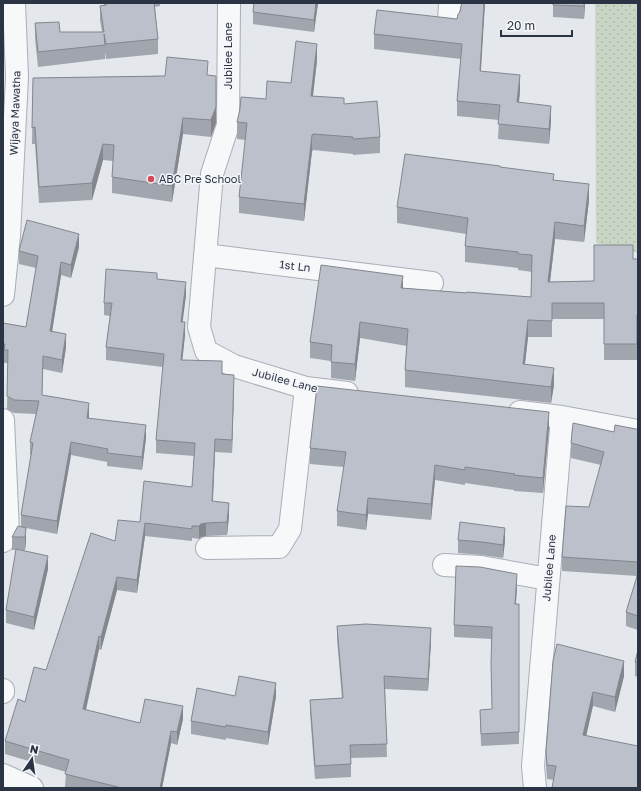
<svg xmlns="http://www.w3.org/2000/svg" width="641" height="791" font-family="'Golos Text',sans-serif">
  <defs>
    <pattern id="park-dots" width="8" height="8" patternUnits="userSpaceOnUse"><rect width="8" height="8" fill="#c9d6c5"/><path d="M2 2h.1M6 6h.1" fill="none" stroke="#adb8ab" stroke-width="1.8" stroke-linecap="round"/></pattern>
  </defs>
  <rect width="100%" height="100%" fill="#e4e7ec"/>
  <path fill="url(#park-dots)" d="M595 3H638V253L596 243Z"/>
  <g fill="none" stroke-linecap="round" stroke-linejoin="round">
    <defs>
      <path id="minor" d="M229 3 228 125 212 174 199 327 206 351 234 366 306 388 347 393
        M449 21 450 3
        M205 255 432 283
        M3 295 9 236 17 77 14 3
        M520 412 562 417 533 766 535 788
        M562 417 638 431
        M3 420 8 531 3 541
        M207 548 279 547 290 529 306 388
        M444 565 481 567 548 579
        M3 690V692
        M3 775 32 788"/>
    </defs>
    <use href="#minor" stroke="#a9aeb7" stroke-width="24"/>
    <use href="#minor" stroke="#f7f8fa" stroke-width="22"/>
  </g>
  <path fill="#a1a5ae" d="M104 3H160V6L155 7 158 39V54L106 59 105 52V59L38 67 35 38V23L60 32H102L100 20V6L104 5Z
    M254 3H318L314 32 253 24V12Z
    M462 3H485L480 71 520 91 519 103 551 121 549 144 498 139 499 120 457 116V101L461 59 374 49V34L457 19 461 6Z
    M553 3H585L584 19 553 17Z
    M317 60 313 96 344 104 380 137V153L353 155V154L313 150V151H312L304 221 239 213V197L246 140 237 139V122L291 83Z
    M208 75 216 123 211 137 183 134 172 202 112 193V177L113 161 103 160 92 200 39 203 35 144H32L33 78Z
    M500 167 554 180 589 200 584 242 555 239 550 282 594 281 633 259H638V331H637V360H604V319H552V337H528L525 364 554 385 551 403 405 387V370L407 346 360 338 355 381 331 378V361L310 358V342L403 288 467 293 531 297 532 272 518 270V268L465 262V246L466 234 397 223V207Z
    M79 247 71 278 61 275 52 332 66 347 62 373 43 369 42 395 89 416V418L146 438 142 470 107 466V462L71 455 57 534 26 528V541L25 550H18L48 569 34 630 6 623V610L16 550H12V537L21 527V515L31 455H30V442L36 414 14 413 7 409 8 363H4V357H3V323L26 327 36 268 19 264V251Z
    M157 279 186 295 182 322 185 335 182 360 222 374 234 387 232 453 215 452 213 501 229 516 227 535 206 536 201 537 199 539 192 538V541L145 536 137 593 117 590 101 650 99 649 86 710 140 723 183 719 177 745 171 743 162 788H71L65 787 66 772 5 754V741L25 702 46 670 115 541 140 522 192 487 194 456 156 453V440L163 367 106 360V347L110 316 104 315V303Z
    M549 428 543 493 514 491V490L465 483V485L435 480 431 520 368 514 366 530 337 526V511L344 467 310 464V448Z
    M638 429V630L626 626V612L637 576 562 571V557L589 507 601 465 571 458V443L614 432Z
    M458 540 505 541 503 558 482 555 458 553Z
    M517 586 516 604H519V744L481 746 480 710 492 709V639L454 637V625Z
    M337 626 431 641 428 691 385 689 387 757 351 758V777L315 779 310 713V700L342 698 337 639Z
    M638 650V677L635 676V662Z
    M553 661 624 676 615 712 593 706 554 780 547 779 546 766V751Z
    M235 696H276L268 745 226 738V740L191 734V721Z"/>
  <path fill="#83868d" d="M316 3H318L314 32V20Z
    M484 3H485L480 87V71Z
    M584 3H585L584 19Z
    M317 44V60L311 112V96Z
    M520 75V91L517 118V102Z
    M216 92V123L211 137V120Z
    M551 106V121L549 144V129Z
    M183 118V134L172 202V186Z
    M312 135V151L304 221V204Z
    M103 144V160L92 200V183Z
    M589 184V200L584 242V226Z
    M555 222V239L548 298V282Z
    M79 234V247L71 278V265Z
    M61 262V275L50 344V331Z
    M403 276V292L401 288Z
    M186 282V295L181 335V322Z
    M528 320V337L523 380V364Z
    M185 322V335L181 373V360Z
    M360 322V338L355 381V364Z
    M66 334V347L62 373V360Z
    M554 368V385L551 403V387Z
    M234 375V387L232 453V440Z
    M89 403V416L87 431V418Z
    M549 412V428L543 493V478Z
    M146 425V438L142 470V457Z
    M215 439V452L212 514V501Z
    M71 442V455L57 534V521Z
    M435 465V480L431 520V504Z
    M368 498V514L366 530V515Z
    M229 503V516L227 535V522Z
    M145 523V536L137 593V580Z
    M206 523V536L201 537 199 539V526L201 524Z
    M26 528V541L25 550V537Z
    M505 528V541L503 558V545Z
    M48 556V569L34 630V617Z
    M517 574V586L515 616V604Z
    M117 577V590L101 650V637Z
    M431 628V641L428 691V679Z
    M99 636V649L83 722V709Z
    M624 661V676L615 712V697Z
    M276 683V696L268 745V732Z
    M593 692V706L583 750V735Z
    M183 706V719L177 745V732Z
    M171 731V743L162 788H160Z"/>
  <path fill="#bbc0ca" stroke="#83868d" d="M106 3H154L158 39 106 44 104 34 105 45 38 52 35 23 59 22 60 32H104L100 6 106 5Z
    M254 3H316L314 20 253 12Z
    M462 3H484L480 71 520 75 517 102 551 106 549 129 498 124 500 105 457 101 462 44 374 34 377 10 457 19 458 14 460 12 461 6Z
    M553 3H584V6L553 5Z
    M296 41 317 44 311 96 344 98V104L377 101 380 137 353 139V137L313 134V135H312L304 204 239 197 247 123 237 122 240 109 241 97 266 99 267 81 291 83Z
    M167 57 208 61 207 75 216 76V107L211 120 183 118 172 186 112 177 114 145 103 144 92 183 39 187 35 127 32 128 33 78 165 76Z
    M405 154 500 166V167L554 174 553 180 589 184 584 226 555 222 548 282 594 281V245H633V259H638V315H637V344H604V303H552V321L528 320 523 364 554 368 551 387 405 370 408 329 360 322 355 364 331 362 332 345 310 342 321 265 403 276 401 288 467 293V292L531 297 532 255 518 254V252L465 246 468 218 397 207Z
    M27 220 79 234 71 265 61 262 50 331 66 334 62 360 43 356 42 395 89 403 87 418 146 425 142 457 107 453 108 449 71 442 57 521 21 515 33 443 30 442 39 401 14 400 7 396 8 350H4L5 344H3V323L26 327 38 256 19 251Z
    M106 269 157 273V279L186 282 181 322H185L181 360 222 361V374L234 375 232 440 215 439 212 501 229 503 227 522 206 523 201 524 199 526H192V529L145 523 137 580 117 577 101 637 99 636 83 709 140 723 145 699 183 706 177 732 171 731 160 788H122L65 774 69 760 5 741 18 699 25 702 34 667 46 670 91 533 115 541 118 520 140 522 144 481 192 487 195 443 156 440 164 354 106 347 112 303H104Z
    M317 386 549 412 543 478 514 475 515 474 465 467V470L435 465 431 504 368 498 366 515 337 511 346 452 310 448Z
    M573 423 614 432 615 425 636 429H638V562L562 557 566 506 589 507 604 452 571 443Z
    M460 522 505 528 503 545 482 542 458 540Z
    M18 526 26 528 25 537H12Z
    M16 549 48 556 34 617 6 610Z
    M456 566 480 567 517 574 515 604H519V732L481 734 480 710 492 709 491 663 492 627 454 625Z
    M638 573V616L626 612Z
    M366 624 431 628 428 679 384 676 387 744 350 745 351 764 315 766 310 700 343 698 337 626Z
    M557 644 624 661 615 697 593 692 583 735 638 746V788H552L556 766 547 765 546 751 553 661Z
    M638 650V662H635Z
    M239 676 276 683 268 732 226 725V727L191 721 197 688 235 696Z"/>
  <circle fill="#d1495b" stroke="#f4f6f9" stroke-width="1.5" cx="151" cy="179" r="4"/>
  <g text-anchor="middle" stroke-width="3" stroke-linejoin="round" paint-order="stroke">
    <g font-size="11" fill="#2b3445" stroke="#f4f6f9">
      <text transform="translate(228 56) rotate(-90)" y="4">Jubilee Lane</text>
      <text transform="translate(15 113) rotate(-88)" y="4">Wijaya Mawatha</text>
      <text transform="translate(295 266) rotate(7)" y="4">1st Ln</text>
      <text transform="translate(285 380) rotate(15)" y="4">Jubilee Lane</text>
      <text transform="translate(549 568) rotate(-85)" y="4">Jubilee Lane</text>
    </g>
    <g font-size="11" fill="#2b3445" stroke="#f4f6f9" text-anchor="start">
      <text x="159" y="183">ABC Pre School</text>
    </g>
  </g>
  <rect width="641" height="791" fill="none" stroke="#2b3445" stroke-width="8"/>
  <g transform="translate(32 759) rotate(13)" stroke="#f4f6f9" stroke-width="3" paint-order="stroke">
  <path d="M0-3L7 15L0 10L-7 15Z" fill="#2b3445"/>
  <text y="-6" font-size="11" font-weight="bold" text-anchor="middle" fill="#2b3445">N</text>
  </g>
  <path d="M501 30v6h71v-6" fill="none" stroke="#2b3445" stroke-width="2"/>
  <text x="507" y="30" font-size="12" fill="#2b3445" stroke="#f4f6f9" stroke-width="3" paint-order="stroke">20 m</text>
</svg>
